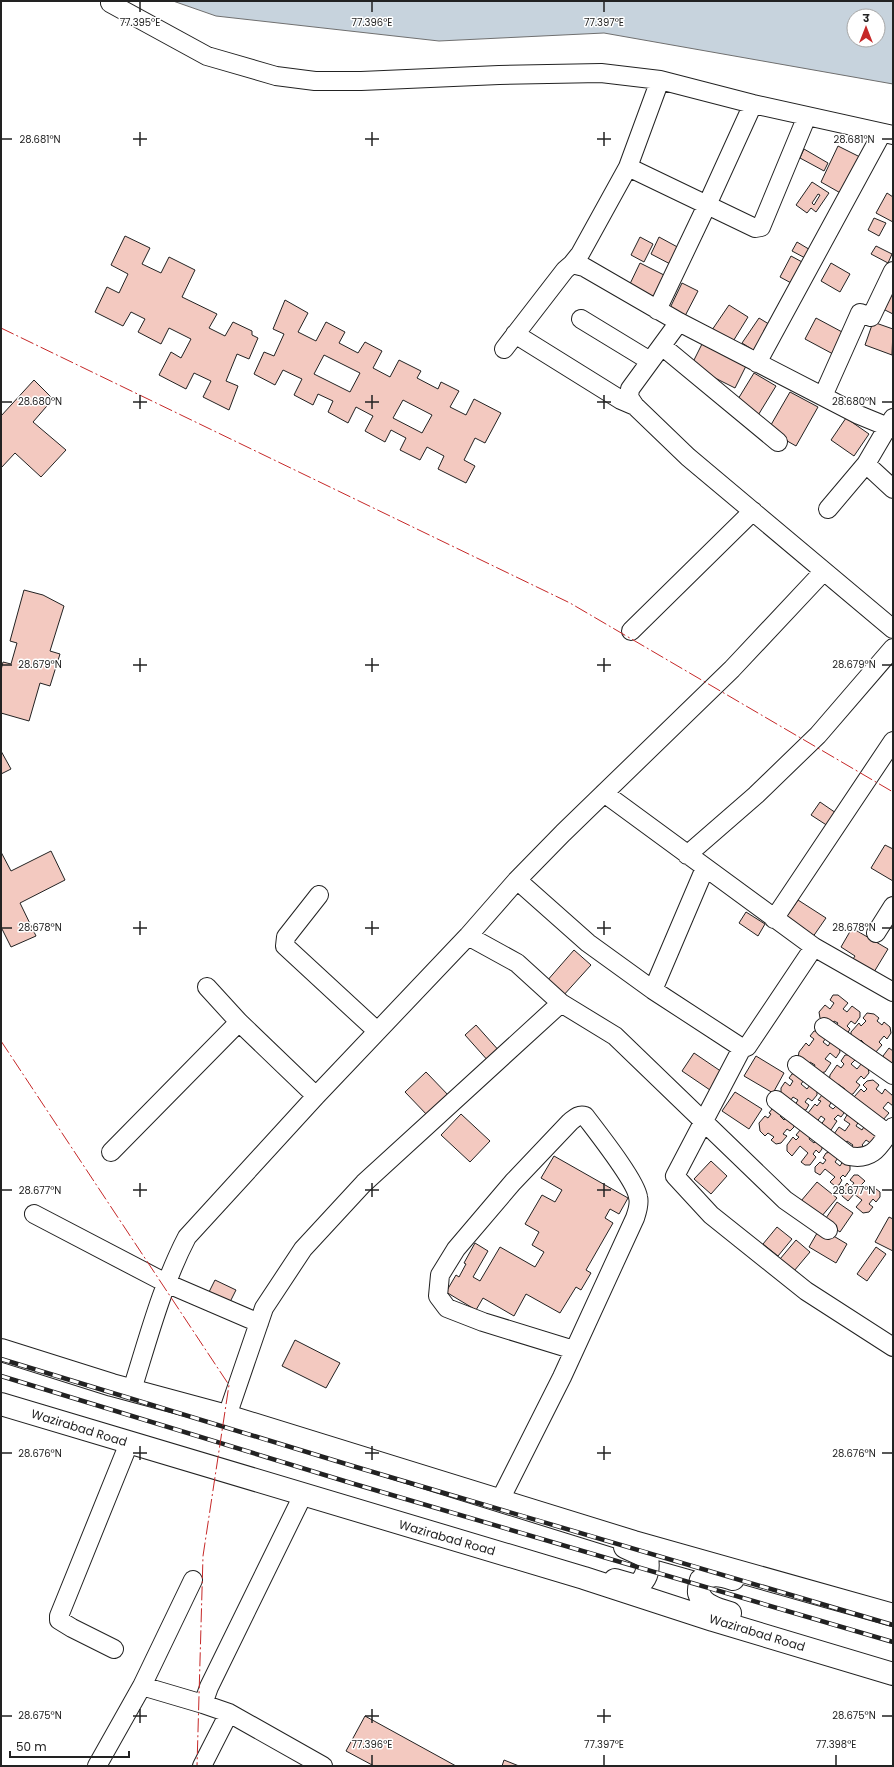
<svg xmlns="http://www.w3.org/2000/svg" width="894" height="1767" font-family="Poppins,'Noto Sans Devanagari',sans-serif">
  <rect width="100%" height="100%" fill="#fff"/>
  <path fill="#c7d3dd" stroke="#6f6f6f" fill-rule="evenodd" d="M173 1H893V84L604 33 439 41 216 16ZM854 16H878V40H854Z"/>
  <path fill="#f3c9c0" stroke="#222" fill-rule="evenodd" d="M838 146 860 157 844 195 821 182Z
    M804 149 828 163 824 171 800 158Z
    M812 182 829 193 816 212 811 208 807 213 796 205ZM818 194 820 195 814 205 812 203Z
    M887 193 893 197V222L876 213Z
    M874 218 886 223 879 236 868 230Z
    M125 236 150 248 142 264 161 273 169 257 195 270 182 297 217 314 209 328 225 336 233 322 252 331V335L258 338 249 359 237 354 226 381 238 386 229 410 203 397 211 381 194 373 186 389 159 375 171 352 181 358 191 339 169 328 161 344 138 332 145 319 131 312 123 326 95 312 107 287 119 293 128 274 111 265Z
    M640 237 653 244 644 262 631 255Z
    M659 237 683 250 674 266 651 254Z
    M797 242 812 251 807 259 792 251Z
    M876 246 892 254 888 263 871 254Z
    M791 256 804 263 793 284 780 277Z
    M640 263 668 277 656 302 628 288Z
    M831 263 850 274 840 292 821 281Z
    M682 283 698 291 685 316 670 308Z
    M893 283V314L881 308Z
    M285 300 308 313 298 332 316 341 326 322 345 332 339 343 358 353 365 342 382 351 373 368 390 377 399 360 421 371 417 378 438 389 441 382 459 391 450 407 466 415 474 399 501 413 485 443 475 438 464 460 475 466 466 483 438 469 444 456 427 447 420 460 400 450 406 438 391 430 385 442 365 431 373 416 356 407 348 423 328 412 333 401 318 394 313 405 294 395 302 379 283 370 275 385 254 374 264 352 274 356 284 334 273 329ZM324 355 360 373 350 392 314 374ZM403 400 432 415 422 433 393 418Z
    M729 305 748 317 732 343 712 330Z
    M759 318 772 326 755 351 742 343Z
    M816 318 844 333 833 354 805 339Z
    M873 322 893 329 892 355 865 345Z
    M704 340 748 362 735 388 691 366Z
    M754 373 776 386 757 417 735 404Z
    M34 380 53 399 33 422 66 450 41 477 15 453 1 468V416Z
    M790 392 818 407 796 446 768 430Z
    M846 418 869 434 854 456 831 440Z
    M24 590 43 595 64 606 50 651 60 654 50 686 40 683 29 721 1 713V670L3 662 11 664 17 643 10 641Z
    M1 751 11 769 1 774Z
    M820 802 836 813 828 826 811 815Z
    M885 845 893 849V881L871 868Z
    M51 851 65 880 20 903 36 936 11 947 1 927V852L11 871Z
    M798 900 826 918 810 941 782 923Z
    M746 912 765 924 758 936 739 923Z
    M852 928 888 949 871 977 849 965 855 956 841 947Z
    M574 950 591 965 562 997 546 982Z
    M833 995H838L848 1003 843 1009 847 1012 852 1006 860 1012V1017L855 1024 851 1021 847 1026 850 1029 847 1034 833 1029 838 1023 834 1021 830 1027 820 1018 819 1012 825 1005 830 1009 834 1003 830 1000Z
    M867 1013 874 1014 879 1018 877 1021 882 1025 884 1022 890 1027 891 1033 887 1039 884 1036 879 1042 882 1045 875 1053 862 1048 865 1044 861 1040 857 1044 851 1039V1032L859 1023 861 1026 866 1021 863 1018Z
    M476 1025 501 1053 490 1063 465 1035Z
    M814 1031H819L827 1037 823 1042 828 1046 832 1040 839 1046 840 1052 836 1058 830 1053 825 1059 831 1063 825 1072 819 1073 813 1069 815 1065 810 1062 807 1065 798 1058 799 1052 806 1043 809 1046 814 1039 810 1036Z
    M889 1048 893 1051V1066L884 1064 883 1056Z
    M694 1053 722 1072 710 1090 682 1071Z
    M845 1055H851L856 1059 851 1064 857 1069 862 1063 868 1068 869 1073 864 1079 861 1076 856 1082 860 1085 853 1094 848 1095 843 1092 845 1089 838 1084 836 1087 829 1082 830 1075 837 1065 841 1068 844 1064 841 1061Z
    M756 1056 784 1073 773 1093 744 1076Z
    M426 1072 450 1097 429 1117 405 1092Z
    M797 1073 805 1079 801 1084 807 1089 810 1085 817 1090V1095L812 1101 808 1098 805 1102 809 1105 806 1110H801L795 1105 798 1100 793 1097 790 1101 781 1094V1088L785 1082 790 1086 793 1081 789 1078 792 1074Z
    M873 1080 879 1085 876 1089 882 1094 885 1089 893 1096V1106L888 1102 883 1108 889 1113 883 1120 854 1097 861 1089 864 1092 867 1089 863 1085 867 1081Z
    M735 1092 762 1109 749 1129 722 1111Z
    M822 1095H826L833 1100 829 1106 833 1109 838 1104 843 1108 844 1113 841 1117 838 1115 834 1119 837 1121 831 1130 826 1131 820 1126 825 1119 821 1116 816 1123 808 1117V1113L815 1104 817 1106 821 1101 818 1100Z
    M777 1108 783 1113 780 1116 784 1120 787 1116 794 1121V1127L790 1131 787 1129 783 1134 787 1136 781 1143 776 1144 771 1140 774 1137 768 1133 765 1136 760 1131 759 1123 765 1116 768 1118 771 1114 769 1113 772 1109Z
    M461 1114 490 1141 470 1162 441 1135Z
    M847 1115H851L859 1121 856 1126 862 1130 865 1125 875 1132 876 1137 872 1144 866 1140 862 1145 866 1149H850L853 1145 847 1141 844 1145 834 1134 839 1127 845 1131 850 1124 844 1120Z
    M801 1129 812 1134 809 1139 814 1143 818 1138 822 1142V1149L819 1153 816 1150 813 1154 816 1157 810 1165H805L801 1162 808 1153 800 1146 792 1156 787 1151V1145L793 1137 796 1140 799 1137 796 1135Z
    M831 1152 838 1158 835 1162 840 1166 843 1161 850 1166V1170L845 1177 843 1175 840 1178 842 1180 839 1185 835 1186 830 1182 835 1177 825 1169 820 1175 815 1172V1167L820 1162 823 1164 826 1160 823 1158 826 1153Z
    M554 1156 628 1198 619 1214 610 1209 605 1218 613 1223 586 1270 591 1273 581 1290 576 1287 560 1313 526 1294 514 1316 483 1298 476 1310 446 1292 456 1275 459 1277 466 1264 464 1263 475 1243 488 1251 473 1277 480 1281 500 1247 535 1267 544 1252 532 1245 539 1232 525 1224 542 1195 555 1202 562 1190 541 1178Z
    M711 1161 727 1176 711 1194 694 1179Z
    M854 1175H858L865 1181 861 1185 868 1191 872 1186 880 1192V1197L876 1202 873 1199 869 1204 873 1207 869 1212 863 1213 856 1207 862 1200 854 1194 848 1201 842 1196V1190L847 1183 851 1187 854 1183 850 1180Z
    M817 1182 837 1198 821 1217 801 1201Z
    M837 1202 853 1213 840 1232 824 1221Z
    M889 1217 893 1219V1251L875 1242Z
    M777 1227 792 1239 778 1256 763 1244Z
    M820 1228 847 1244 836 1263 809 1247Z
    M796 1240 810 1252 794 1271 780 1259Z
    M876 1247 886 1254 867 1281 857 1274Z
    M215 1280 236 1290 228 1306 207 1296Z
    M295 1340 340 1363 326 1388 282 1366Z
    M365 1716 456 1766H374L346 1751Z
    M504 1760 519 1766H502Z"/>
  <g fill="none" stroke-linecap="round" stroke-linejoin="round">
    <defs>
      <path id="minor" d="M110 3 207 56 276 76 315 81H361L499 75 601 73 660 80 753 104 893 135
        M628 167 755 228 761 227 807 116
        M572 264 580 254 628 167 660 80
        M657 310 707 205 753 104
        M581 319 650 361
        M679 322 630 389 629 397 635 406 688 457 893 629
        M515 334 621 400 635 406
        M662 346 778 442
        M504 349 565 270 572 264 584 267 679 322 859 415 893 429
        M757 363 882 133
        M823 396 860 313 871 317 893 271
        M866 464 893 489
        M828 509 866 464 893 418
        M631 631 753 511
        M604 793 814 947 893 992
        M687 855 756 795 818 735 893 648
        M517 880 588 943 653 990 742 1048 747 1047 814 947
        M319 895 286 937 285 946 377 1031
        M774 919 893 741
        M876 933 893 906
        M468 936 517 963 561 1003 615 1036 785 1200 828 1230
        M207 987 239 1022 316 1096
        M653 990 705 868
        M824 1027 893 1075
        M742 1048 675 1176 711 1215 806 1291 893 1347
        M797 1065 888 1134
        M776 1100 849 1156C874 1161 880 1145 893 1127
        M111 1152 239 1022
        M34 1214 166 1283 259 1323
        M132 1390C148 1339 162 1285 187 1237L316 1096 468 936 517 880 563 833 732 669 824 571
        M227 1416 264 1308 303 1249 364 1183 561 1003
        M303 1495 209 1687 203 1704 229 1713 323 1766
        M500 1500 562 1377 635 1218C637 1212 640 1204 638 1197 636 1181 597 1132 585 1116 579 1114 575 1118 570 1122L513 1182 456 1249 440 1275 438 1296 447 1308 483 1322 574 1350
        M114 1649 72 1628 59 1620V1616L129 1443
        M142 1686 193 1580
        M97 1766 142 1686 203 1704
        M202 1766 229 1713"/>
      <path id="highway" d="M1 1350 112 1385 227 1416 634 1542 893 1615
        M1 1404 584 1578 713 1620 893 1674
        M615 1580 636 1586C647 1580 649 1569 647 1557L625 1547
        M730 1613C719 1610 702 1606 699 1593 698 1590 700 1584 701 1580 712 1573 720 1575 733 1579"/>
    </defs>
    <use href="#minor" stroke="#222" stroke-width="20"/>
    <use href="#highway" stroke="#222" stroke-width="24"/>
    <use href="#minor" stroke="#fff" stroke-width="18"/>
    <use href="#highway" stroke="#fff" stroke-width="22"/>
    <defs>
      <path id="rail" d="M1 1359 356 1467 893 1625
        M1 1376 351 1483 893 1642"/>
    </defs>
    <use href="#rail" stroke="#222" stroke-width="4.5"/>
    <use href="#rail" stroke="#fff" stroke-width="3" stroke-dasharray="9" stroke-linecap="butt"/>
    <path stroke="#c62828" stroke-width="1" stroke-dasharray="14 3 2 3" stroke-linecap="butt" d="M1 328 570 603 893 792
      M1 1041 229 1385 203 1556 197 1766"/>
  </g>
  <path fill="none" stroke="#222" stroke-width="1.5" d="M140 2V12M372 2V12M604 2V12M140 132V146M372 132V146M604 132V146M2 139H12M133 139H147M365 139H379M597 139H611M882 139H892M140 395V409M372 395V409M604 395V409M2 402H12M133 402H147M365 402H379M597 402H611M882 402H892M140 658V672M372 658V672M604 658V672M2 665H12M133 665H147M365 665H379M597 665H611M882 665H892M140 921V935M372 921V935M604 921V935M2 928H12M133 928H147M365 928H379M597 928H611M882 928H892M140 1183V1197M372 1183V1197M604 1183V1197M2 1190H12M133 1190H147M365 1190H379M597 1190H611M882 1190H892M140 1446V1460M372 1446V1460M604 1446V1460M2 1453H12M133 1453H147M365 1453H379M597 1453H611M882 1453H892M140 1709V1723M372 1709V1723M604 1709V1723M2 1716H12M133 1716H147M365 1716H379M597 1716H611M882 1716H892M372 1755V1765M604 1755V1765M836 1755V1765"/>
  <g text-anchor="middle" stroke-width="3" stroke-linejoin="round" paint-order="stroke">
    <g font-size="12" fill="#222" stroke="#fff">
      <text transform="translate(79 1428) rotate(17)" y="4">Wazirabad Road</text>
      <text transform="translate(447 1538) rotate(16)" y="4">Wazirabad Road</text>
      <text transform="translate(757 1633) rotate(17)" y="4">Wazirabad Road</text>
    </g>
  </g>
  <g font-size="10" text-anchor="middle" fill="#222" stroke="#fff" stroke-width="3" stroke-linejoin="round" paint-order="stroke">
    <text x="140" y="26">77.395°E</text>
    <text x="372" y="26">77.396°E</text>
    <text x="604" y="26">77.397°E</text>
    <text x="40" y="143">28.681°N</text>
    <text x="854" y="143">28.681°N</text>
    <text x="40" y="405">28.680°N</text>
    <text x="854" y="405">28.680°N</text>
    <text x="40" y="668">28.679°N</text>
    <text x="854" y="668">28.679°N</text>
    <text x="40" y="931">28.678°N</text>
    <text x="854" y="931">28.678°N</text>
    <text x="40" y="1194">28.677°N</text>
    <text x="854" y="1194">28.677°N</text>
    <text x="40" y="1457">28.676°N</text>
    <text x="854" y="1457">28.676°N</text>
    <text x="40" y="1719">28.675°N</text>
    <text x="854" y="1719">28.675°N</text>
    <text x="372" y="1748">77.396°E</text>
    <text x="604" y="1748">77.397°E</text>
    <text x="836" y="1748">77.398°E</text>
  </g>
  <rect width="894" height="1767" fill="none" stroke="#222222" stroke-width="4"/>
  <g transform="translate(866 28)"><circle r="19" fill="#ffffff" stroke="#a7a7a7"/>
  <path d="M0-3L7 15L0 10L-7 15Z" fill="#c62828"/>
  <text y="-6" font-size="11" font-weight="bold" text-anchor="middle" fill="#222222">उ</text>
  </g>
  <path d="M10 1751v6h119v-6" fill="none" stroke="#222222" stroke-width="2"/>
  <text x="16" y="1751" font-size="12" fill="#222222" stroke="#ffffff" stroke-width="3" paint-order="stroke">50 m</text>
</svg>
